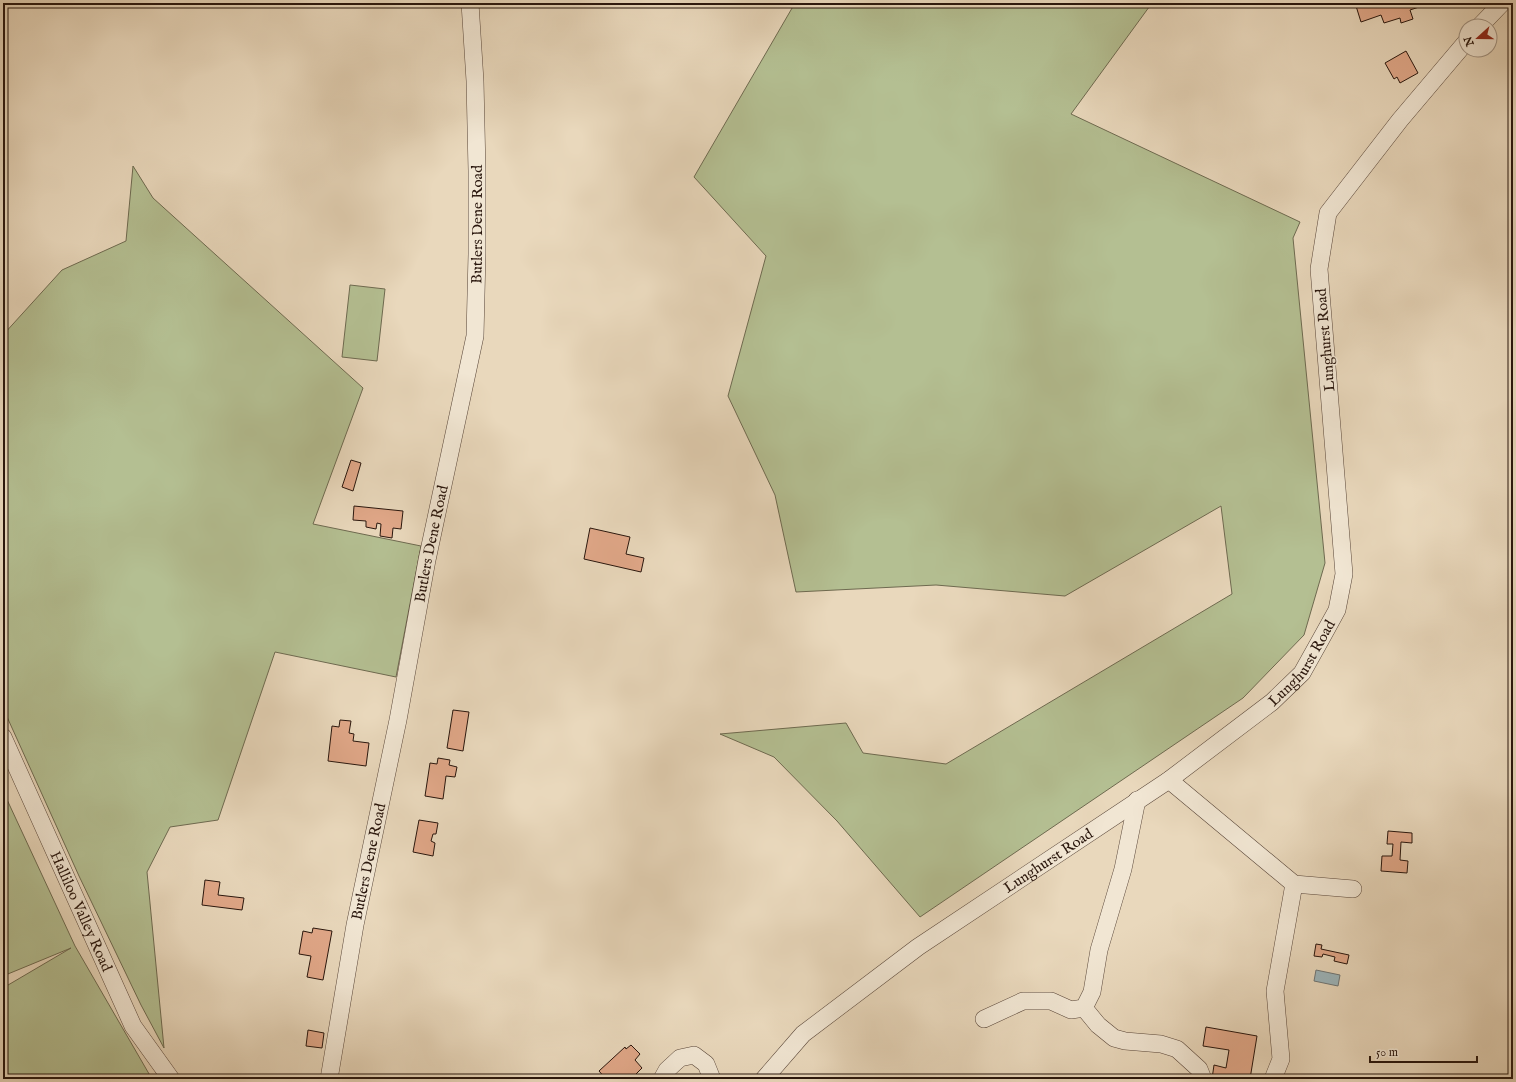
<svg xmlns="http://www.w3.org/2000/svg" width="1516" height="1082" font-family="'IM FELL English',serif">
  <rect width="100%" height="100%" fill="#e9d8bc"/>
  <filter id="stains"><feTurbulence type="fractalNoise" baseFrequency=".005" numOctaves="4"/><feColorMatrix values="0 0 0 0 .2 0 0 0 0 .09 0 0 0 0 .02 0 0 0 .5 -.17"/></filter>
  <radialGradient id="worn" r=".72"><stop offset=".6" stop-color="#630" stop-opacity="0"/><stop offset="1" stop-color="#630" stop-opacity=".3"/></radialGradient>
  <path fill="#b4bf92" stroke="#6e6a50" d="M795 3H1152L1071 114 1300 222 1293 238 1325 563 1304 635 1243 698 920 917 837 821 774 757 720 734 846 723 863 753 946 764 1232 594 1221 506 1065 596 936 585 796 592 775 495 728 396 766 256 694 177Z
    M133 166 153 198 363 388 313 524 421 546 396 677 275 652 218 820 170 827 147 872 164 1048 141 1005 79 876 3 708V335L62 270 126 241Z
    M350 285 385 289 377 361 342 357Z
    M3 791 75 946 152 1079H3V988L71 948 3 976Z"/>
  <path fill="#9db6bc" stroke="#6f7676" d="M1316 970 1340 975 1338 986 1314 981Z"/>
  <path fill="#e1a889" stroke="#29160d" d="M1364 3H1418L1419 7 1410 10 1413 19 1401 23 1400 18 1384 23 1381 15 1361 22 1356 6Z
    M1406 51 1418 73 1400 83 1397 77 1394 79 1385 63Z
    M351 460 361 463 353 491 342 487Z
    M354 506 403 511 401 529 393 528 392 538 380 536 381 524 377 523 376 529 366 527V521L353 520Z
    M590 528 630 537 626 554 644 558 641 572 584 559Z
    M453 710 469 712 463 751 447 748Z
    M340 720 351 721 349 733 354 734 353 741 369 743 366 766 328 761 332 726 339 727Z
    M438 758 450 760 449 765 457 767 455 777 446 776 443 799 425 796 430 763 437 764Z
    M419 820 438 823 436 834H433L431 841 435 843 433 856 413 852Z
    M1388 831 1412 833V843L1401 842 1400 860 1408 861 1407 873 1381 871 1382 856H1392L1393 844H1387Z
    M205 880 220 882 218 895 244 898 242 910 202 905Z
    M313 928 332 931 323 980 307 977 311 956 299 954 303 931 312 933Z
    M1316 944 1322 945 1321 949 1349 955 1347 964 1334 961 1335 957 1323 954 1322 957 1314 956Z
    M1206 1027 1257 1036 1250 1079H1212L1214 1065 1226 1068 1229 1050 1203 1046Z
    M308 1030 324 1033 322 1048 306 1046Z
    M631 1045 640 1054 635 1060 642 1068 631 1079H606L599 1071 625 1047 626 1049Z"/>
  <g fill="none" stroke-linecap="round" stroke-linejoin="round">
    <defs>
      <g id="minor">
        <path d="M1480 26 1502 3"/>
        <path id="s1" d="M3 737 133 1026 171 1079"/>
        <path d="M1169 780 1294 884 1353 889"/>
        <path d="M1084 1008 1098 1025 1114 1038 1125 1041 1161 1044 1177 1049 1199 1069 1203 1079"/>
        <path d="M984 1019 1023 1001H1051L1071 1010 1084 1008 1092 992 1099 950 1123 869 1137 800"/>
        <path id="s2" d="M329 1079 355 925 398 720 427 560 475 336 477 254V171L475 81 470 3"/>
        <path d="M662 1079 667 1070 680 1058 694 1055 706 1064 712 1079"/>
        <path id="s3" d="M764 1079 803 1034 918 947 1169 780 1272 702 1302 673 1321 639 1337 610 1344 574 1319 269 1328 213 1400 120 1466 42"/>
        <path d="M1273 1079 1281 1059 1275 991 1294 884"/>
      </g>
    </defs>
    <use href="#minor" stroke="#594639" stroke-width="18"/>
    <use href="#minor" stroke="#f1e6d3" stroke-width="17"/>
  </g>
  <g text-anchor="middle" stroke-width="3" stroke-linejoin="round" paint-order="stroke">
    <g font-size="15" fill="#29160d" stroke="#f1e6d3">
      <text dy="5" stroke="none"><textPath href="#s2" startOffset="869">Butlers Dene Road</textPath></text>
      <text transform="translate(1325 340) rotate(-95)" y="5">Lunghurst Road</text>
      <text dy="5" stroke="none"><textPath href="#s2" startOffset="545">Butlers Dene Road</textPath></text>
      <text dy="5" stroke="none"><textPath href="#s3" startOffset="684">Lunghurst Road</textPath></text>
      <text dy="5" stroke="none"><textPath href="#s3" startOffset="360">Lunghurst Road</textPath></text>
      <text dy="5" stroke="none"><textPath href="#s2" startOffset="221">Butlers Dene Road</textPath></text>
      <text dy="5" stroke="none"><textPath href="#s1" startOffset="191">Halliloo Valley Road</textPath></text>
    </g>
  </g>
  <rect width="1516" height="1082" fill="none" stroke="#e9d8bc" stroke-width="16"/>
  <rect x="4" y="4" width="1508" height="1074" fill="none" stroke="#29160d" stroke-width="2"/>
  <rect x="8" y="8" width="1500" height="1066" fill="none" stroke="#29160d"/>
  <g transform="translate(1478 38) rotate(249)"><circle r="19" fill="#f1e6d3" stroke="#a19384"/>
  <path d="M0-3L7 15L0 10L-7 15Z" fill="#8f2418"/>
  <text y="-6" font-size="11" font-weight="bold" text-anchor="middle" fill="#29160d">N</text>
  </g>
  <path d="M1370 1056v6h107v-6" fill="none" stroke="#29160d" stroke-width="2"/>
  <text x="1376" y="1056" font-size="12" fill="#29160d" stroke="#f1e6d3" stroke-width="3" paint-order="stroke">50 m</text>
  <rect width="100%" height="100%" filter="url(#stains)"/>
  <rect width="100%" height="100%" fill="url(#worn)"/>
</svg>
